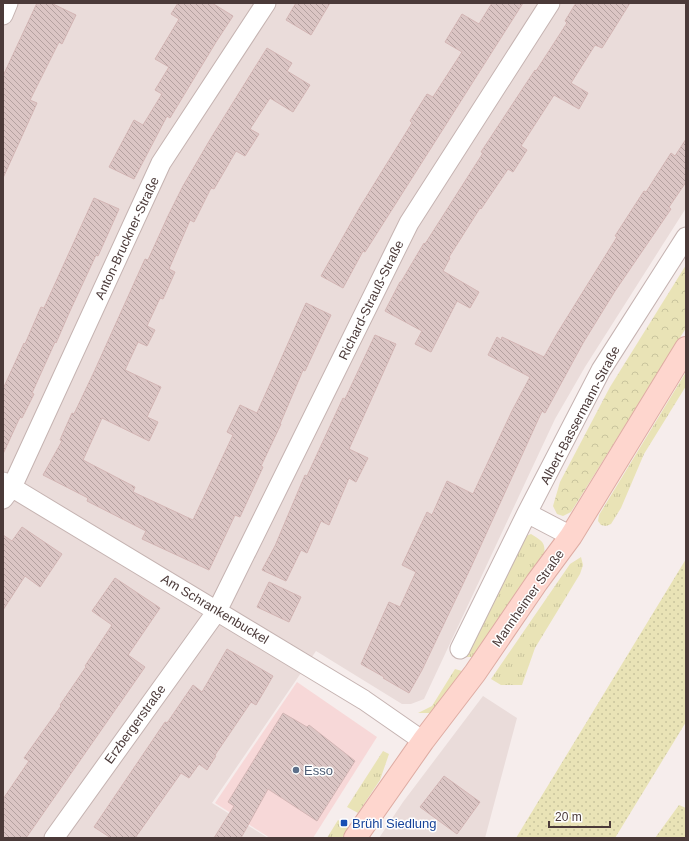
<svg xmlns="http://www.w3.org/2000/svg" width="689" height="841" font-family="Helvetica,sans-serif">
<defs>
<pattern id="grass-tufts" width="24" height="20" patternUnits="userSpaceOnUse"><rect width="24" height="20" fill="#e9e3b6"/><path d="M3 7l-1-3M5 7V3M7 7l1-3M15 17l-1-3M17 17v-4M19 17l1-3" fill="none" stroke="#c9c49d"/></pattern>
<pattern id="forest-crowns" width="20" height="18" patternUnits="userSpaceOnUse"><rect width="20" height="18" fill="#e9e3b6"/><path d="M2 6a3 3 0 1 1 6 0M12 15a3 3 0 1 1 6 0" fill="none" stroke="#c9c49d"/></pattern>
<pattern id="garden-dots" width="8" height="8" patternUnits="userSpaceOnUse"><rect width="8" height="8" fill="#e9e3b6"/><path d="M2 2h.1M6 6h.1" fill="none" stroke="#c9c49d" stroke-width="1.8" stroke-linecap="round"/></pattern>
<pattern id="building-back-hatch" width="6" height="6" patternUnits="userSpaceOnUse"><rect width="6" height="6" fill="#dbc5c4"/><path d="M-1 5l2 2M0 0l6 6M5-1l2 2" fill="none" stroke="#b4a1a0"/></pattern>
</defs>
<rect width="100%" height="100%" fill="#f6edec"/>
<path fill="#eadcda" d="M 3,3 L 686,3 L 686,208 L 585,367 L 555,419 L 424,699 L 411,704 L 402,704 L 316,651 L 212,803 L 268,838 L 3,838 Z
M 483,696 L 517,718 L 485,838 L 379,838 L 403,802 Z"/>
<path fill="#f7d8d8" d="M 297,682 L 377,737 L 313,838 L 270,838 L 215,803 Z"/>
<path fill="url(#grass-tufts)" d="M 686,372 L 686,386 L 644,454 L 621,508 L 611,524 L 606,526 L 601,525 L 598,521 L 599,515 Z
M 531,534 C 542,541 546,542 544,556 L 472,657 L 466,657 L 517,546 L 523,537 Z
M 581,557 L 583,565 L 580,574 L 535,648 L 522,685 L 501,685 L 491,679 L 570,564 Z
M 455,669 L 462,671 L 437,706 L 430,713 L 418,713 L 432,706 Z
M 383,751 L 389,754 L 380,780 L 358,813 L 347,807 Z
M 338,820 L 349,827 L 342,838 L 327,838 Z"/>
<path fill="url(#forest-crowns)" d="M 686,265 L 686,328 L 571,512 L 563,516 L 557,514 L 553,506 L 560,482 L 610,387 Z"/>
<path fill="url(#garden-dots)" d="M 686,559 L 686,722 L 615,838 L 516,838 Z
M 679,805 L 686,808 L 686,838 L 655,838 Z"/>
<path fill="url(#building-back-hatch)" stroke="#d3b5b4" d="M 37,3 L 51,3 L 76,15 L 62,44 L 59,42 L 30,100 L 37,103 L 3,178 L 3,76 Z
M 178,3 L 212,3 L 233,16 L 216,42 L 170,118 L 167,116 L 134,179 L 109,167 L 134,120 L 143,125 L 162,94 L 155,90 L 169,67 L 155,59 L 179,19 L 171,14 Z
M 296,3 L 330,3 L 311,35 L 286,20 Z
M 492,3 L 523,3 L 365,252 L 363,251 L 343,288 L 321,276 L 360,207 L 412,123 L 410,121 L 427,94 L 433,97 L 462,52 L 445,42 L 462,14 L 479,24 Z
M 576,3 L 630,3 L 602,48 L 595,45 L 571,83 L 588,93 L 579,109 L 554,95 L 521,146 L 527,150 L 513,172 L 508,169 L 481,209 L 480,208 L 449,257 L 450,258 L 443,271 L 479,292 L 470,308 L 457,301 L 431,352 L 415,344 L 422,331 L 385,311 L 400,282 L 401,282 L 424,243 L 425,244 L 483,153 L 481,152 L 535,70 L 536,71 L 567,23 L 565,21 Z
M 267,48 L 292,63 L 287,71 L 310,85 L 293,112 L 270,98 L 250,129 L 259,134 L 245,156 L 236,151 L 214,189 L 211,188 L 194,222 L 190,220 L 169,269 L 175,272 L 163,299 L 160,298 L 147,326 L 155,330 L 147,346 L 138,342 L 125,370 L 161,387 L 147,417 L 158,422 L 149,441 L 102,418 L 83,460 L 135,487 L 133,492 L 193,520 L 233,435 L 227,432 L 240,405 L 257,413 L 306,303 L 331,315 L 305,371 L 303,370 L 280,424 L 281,424 L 261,466 L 263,467 L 240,517 L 235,515 L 209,570 L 142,539 L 146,531 L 87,501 L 88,498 L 43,475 L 62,441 L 60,440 L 72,413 L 74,414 L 94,372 L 145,259 L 148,260 L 168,216 L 183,186 L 211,138 Z
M 686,139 L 686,182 L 669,207 L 671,209 L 615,291 L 583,343 L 545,413 L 542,411 L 471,567 L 422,670 L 409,693 L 383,678 L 384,677 L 361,664 L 389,602 L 400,607 L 416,572 L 402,565 L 427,512 L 432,515 L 447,481 L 473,494 L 512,411 L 530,377 L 488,355 L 497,337 L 501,340 L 502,337 L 544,357 L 558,332 L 617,237 L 615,236 L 644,191 L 646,192 L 671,153 L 675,156 Z
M 94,198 L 119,209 L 98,256 L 96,255 L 69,313 L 56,343 L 55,342 L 32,393 L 34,394 L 22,418 L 20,417 L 3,454 L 3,389 L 24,343 L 25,344 L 41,307 L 44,308 Z
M 375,335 L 396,344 L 349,449 L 368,458 L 356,482 L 349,478 L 329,525 L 321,521 L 307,553 L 301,550 L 286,581 L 262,570 L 275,546 L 305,475 L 307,476 L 343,398 L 345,399 Z
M 22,527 L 62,554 L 40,587 L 25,576 L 3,610 L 3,535 L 12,541 Z
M 115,578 L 160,608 L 128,655 L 145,667 L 26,838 L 3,838 L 3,799 L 29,761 L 24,758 L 61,706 L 60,705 L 86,667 L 85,666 L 112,625 L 92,611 Z
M 269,582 L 301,597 L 289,622 L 257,607 Z
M 227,649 L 273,676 L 256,705 L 251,702 L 215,755 L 216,756 L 207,770 L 199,764 L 189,778 L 181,773 L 135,838 L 111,838 L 94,827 L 165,722 L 167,723 L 193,685 L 202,692 Z
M 283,713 L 307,727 L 309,725 L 355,761 L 317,821 L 268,789 L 241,838 L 214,838 L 234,806 L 228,802 Z
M 444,776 L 480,802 L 457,834 L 420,807 Z"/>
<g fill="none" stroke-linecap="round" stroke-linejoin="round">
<g stroke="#c5b3b1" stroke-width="21">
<path id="minor" d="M 3,15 L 8,3
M 3,482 L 364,700 L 423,741
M 3,499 L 12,487 L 161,163 L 266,3
M 527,513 L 571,536
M 460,649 L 527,513 L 601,370 L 686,237
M 54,838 L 217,611 L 409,223 L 550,3"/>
</g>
<g stroke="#deaca3" stroke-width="24">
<path id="secondary" d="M 355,838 L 423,741 L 475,673 L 537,582 L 571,536 L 686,348"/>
</g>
<use href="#minor" stroke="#fff" stroke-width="19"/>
<use href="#secondary" stroke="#fed6ce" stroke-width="22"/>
</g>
<circle fill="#5c6f8a" stroke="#fff" stroke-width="1.5" cx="296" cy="770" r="4"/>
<rect fill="#1a4fb4" stroke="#fff" stroke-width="1.5" x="340" y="819" width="8" height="8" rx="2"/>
<g text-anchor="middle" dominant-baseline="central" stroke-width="3" stroke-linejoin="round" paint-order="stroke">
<g font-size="13" fill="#4b3a39" stroke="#fff">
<text transform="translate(127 238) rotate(-65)">Anton-Bruckner-Straße</text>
<text transform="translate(371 300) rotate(-64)">Richard-Strauß-Straße</text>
<text transform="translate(580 415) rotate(-62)">Albert-Bassermann-Straße</text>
<text transform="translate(528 598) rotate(-55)">Mannheimer Straße</text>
<text transform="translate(215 609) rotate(31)">Am Schrankenbuckel</text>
<text transform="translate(135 724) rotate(-54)">Erzbergerstraße</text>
</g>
<g font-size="13" fill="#4e5e75" stroke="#fff" text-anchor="start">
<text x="304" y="770">Esso</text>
</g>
<g font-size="13" fill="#164399" stroke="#fff" text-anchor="start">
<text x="352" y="823">Brühl Siedlung</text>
</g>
</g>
<rect width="689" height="841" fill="none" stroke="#4b3a39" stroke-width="8"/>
<path d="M549 821v6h61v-6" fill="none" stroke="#4b3a39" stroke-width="2"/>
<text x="555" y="821" font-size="12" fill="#4b3a39" stroke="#ffffff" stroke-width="3" paint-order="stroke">20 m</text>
</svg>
